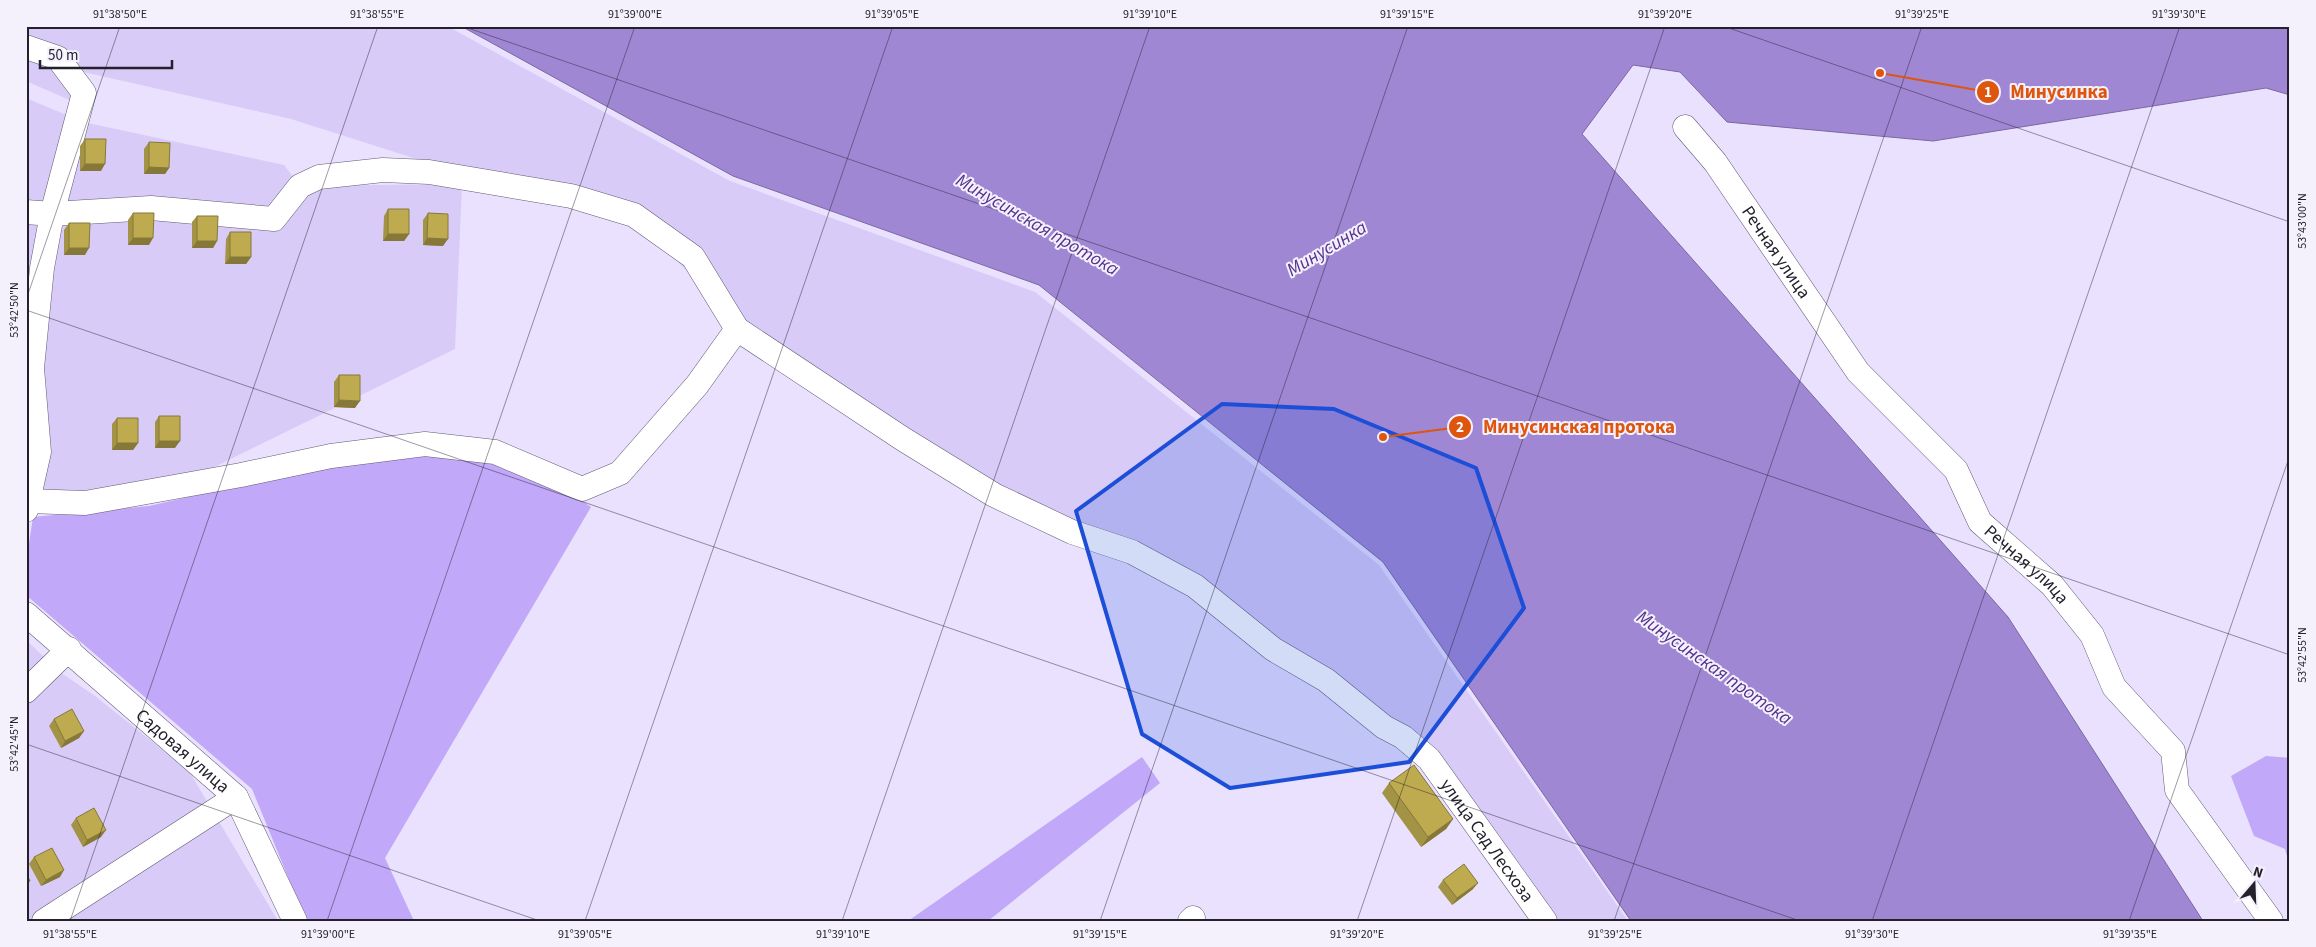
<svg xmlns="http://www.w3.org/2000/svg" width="2316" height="947" font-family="'Source Sans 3',sans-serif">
<rect width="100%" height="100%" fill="#e9e1fe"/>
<path fill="#d8cbf8" d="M 26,26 L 447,26 L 730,181 L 1035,292 L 1379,565 L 1628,921 L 1558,921 L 1435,756 L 1349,688 L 1164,557 L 1039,509 L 883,421 L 744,326 L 636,221 L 448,169 L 291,119 L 79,71 L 72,101 L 26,81 Z
M 26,98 L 83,122 L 284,165 L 300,186 L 462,184 L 455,349 L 200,474 L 26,509 Z
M 26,640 L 60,672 L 95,696 L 189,771 L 278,921 L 26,921 Z"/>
<path fill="#c1a8f8" d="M 385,452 L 535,467 L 591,507 L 385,858 L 414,921 L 306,921 L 252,789 L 26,595 L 26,564 L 33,517 L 149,506 Z
M 2266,756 L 2290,758 L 2290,867 L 2285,849 L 2254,836 L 2231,776 Z
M 1142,757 L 1160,783 L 988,921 L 908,921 Z"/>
<path fill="#a087d4" stroke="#7b68a2" d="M 461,26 L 2290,26 L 2290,95 L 2266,88 L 1933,141 L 1727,122 L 1680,72 L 1633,65 L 1582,134 L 2008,617 L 2203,921 L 1631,921 L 1383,562 L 1039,285 L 733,176 Z"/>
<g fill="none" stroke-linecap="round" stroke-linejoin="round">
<g stroke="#615a73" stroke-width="25">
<g id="minor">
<path d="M 26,47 L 58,58 L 84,93 L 52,214 L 42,268 L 32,368 L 39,452 L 26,510"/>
<path id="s1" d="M 1685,127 L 1715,162 L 1858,372 L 1956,470 L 1980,522 L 2052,585 L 2092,635 L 2114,687 L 2173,751 L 2177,790 L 2271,921"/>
<path d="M 26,212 L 52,214 L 151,208 L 274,219 L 300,186 L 319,177 L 383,170 L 429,172 L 571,196 L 634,215 L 693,257 L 737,329 L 697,385 L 620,473 L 582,489 L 495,452 L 425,444 L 331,456 L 241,475 L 85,503 L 28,501"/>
<path id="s2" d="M 737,329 L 903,439 L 994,495 L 1072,532 L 1132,552 L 1195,586 L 1273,649 L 1326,680 L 1384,727 L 1403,737 L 1429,759 L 1545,921"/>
<path id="s3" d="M 26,614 L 236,797 L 295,921"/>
<path d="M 26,691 L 69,649"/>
<path d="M 44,921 L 236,797"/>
<path d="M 1190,921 L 1193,918"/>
</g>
</g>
<use href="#minor" stroke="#fff" stroke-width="24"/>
</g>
<path fill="#a39345" d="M 85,139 L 101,171 L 80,171 L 80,146 Z
M 149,142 L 169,168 L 165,174 L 144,174 L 144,149 Z
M 388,209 L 409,234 L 404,241 L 383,241 L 384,216 Z
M 133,213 L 149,245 L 128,245 L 128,220 Z
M 428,213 L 443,246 L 423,245 L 423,220 Z
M 197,216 L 217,241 L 213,248 L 192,248 L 192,222 Z
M 69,223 L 85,255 L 64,255 L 64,230 Z
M 230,232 L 251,257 L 246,264 L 225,264 L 226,239 Z
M 339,375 L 355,408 L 334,407 L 334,382 Z
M 159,416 L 175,448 L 155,448 L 155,422 Z
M 117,418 L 138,443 L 133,450 L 112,450 L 112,424 Z
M 54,719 L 84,731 L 79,738 L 61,748 L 49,726 Z
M 1389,783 L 1453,819 L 1446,829 L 1421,847 L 1382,793 Z
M 76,818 L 101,837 L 83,847 L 71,825 Z
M 34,857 L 60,877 L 41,886 L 29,864 Z
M 1443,880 L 1473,889 L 1452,905 L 1438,887 Z"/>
<path fill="#857838" d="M 85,164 L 105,164 L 101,171 L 80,171 Z
M 149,167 L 169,168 L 165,174 L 144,174 Z
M 388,234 L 409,234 L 404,241 L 383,241 Z
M 133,238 L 153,238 L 149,245 L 128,245 Z
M 427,238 L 448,239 L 443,246 L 423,245 Z
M 197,241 L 217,241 L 213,248 L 192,248 Z
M 69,248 L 89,248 L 85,255 L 64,255 Z
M 230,257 L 251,257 L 246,264 L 225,264 Z
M 339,400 L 360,401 L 355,408 L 334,407 Z
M 159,441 L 180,441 L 175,448 L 155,448 Z
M 117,443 L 138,443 L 133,450 L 112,450 Z
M 84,731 L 79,738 L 61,748 L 65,741 Z
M 1453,819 L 1446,829 L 1421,847 L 1428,837 Z
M 106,830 L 101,837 L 83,847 L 87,840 Z
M 64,870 L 60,877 L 41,886 L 46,880 Z
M 1478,883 L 1473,889 L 1452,905 L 1457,898 Z"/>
<path fill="#beab50" stroke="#857838" d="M 85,139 L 106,139 L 105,164 L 85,164 Z
M 149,142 L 170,143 L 169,168 L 149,167 Z
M 388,209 L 409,209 L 409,234 L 388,234 Z
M 133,213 L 154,213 L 153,238 L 133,238 Z
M 428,213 L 448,214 L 448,239 L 427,238 Z
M 197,216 L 218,216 L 217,241 L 197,241 Z
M 69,223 L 90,223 L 89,248 L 69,248 Z
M 230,232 L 251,232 L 251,257 L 230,257 Z
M 339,375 L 360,375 L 360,401 L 339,400 Z
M 159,416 L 180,416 L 180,441 L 159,441 Z
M 117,418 L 138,418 L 138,443 L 117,443 Z
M 72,709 L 84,731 L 65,741 L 54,719 Z
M 1414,765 L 1453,819 L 1428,837 L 1389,783 Z
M 94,808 L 106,830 L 87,840 L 76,818 Z
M 52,848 L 64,870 L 46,880 L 34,857 Z
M 1464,864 L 1478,883 L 1457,898 L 1443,880 Z
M 26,873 L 30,881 L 26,883 Z"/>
<path fill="#1d4ed8" fill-opacity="0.2" stroke="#1d4ed8" stroke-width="4" stroke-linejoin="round" d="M 1222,404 L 1334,409 L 1476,468 L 1524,608 L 1409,762 L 1230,788 L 1142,734 L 1076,511 Z"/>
<path fill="none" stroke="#24212c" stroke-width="1" stroke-opacity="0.45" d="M 462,26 L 2290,655M 1723,26 L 2290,222M 26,300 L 120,26M 26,310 L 1800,921M 26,744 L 540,921M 70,921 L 378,26M 327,921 L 635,26M 585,921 L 893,26M 842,921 L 1150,26M 1100,921 L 1408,26M 1357,921 L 1665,26M 1614,921 L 1922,26M 1872,921 L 2180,26M 2129,921 L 2290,455"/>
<g text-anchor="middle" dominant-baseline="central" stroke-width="4" stroke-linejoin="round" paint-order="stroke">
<g font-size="18" fill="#24212c" stroke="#f4f1fd">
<text stroke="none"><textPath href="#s1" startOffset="155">Речная улица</textPath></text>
<text stroke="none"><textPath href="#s1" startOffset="559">Речная улица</textPath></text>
<text stroke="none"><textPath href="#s3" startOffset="208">Садовая улица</textPath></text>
<text stroke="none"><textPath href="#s2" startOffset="919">улица Сад Лесхоза</textPath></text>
</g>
<g font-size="19" font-style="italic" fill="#57338e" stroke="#f4f1fd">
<text transform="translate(1037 225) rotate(30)">Минусинская протока</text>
<text transform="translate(1327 249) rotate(-31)">Минусинка</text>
<text transform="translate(1714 668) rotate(35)">Минусинская протока</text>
</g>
</g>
<path fill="none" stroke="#de560e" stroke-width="2" d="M1880 73L1988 92M1383 437L1460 427"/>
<g fill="#de560e" stroke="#f4f1fd" stroke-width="2">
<circle cx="1880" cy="73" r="5"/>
<circle cx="1383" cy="437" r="5"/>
<circle cx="1988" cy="92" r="12"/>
<circle cx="1460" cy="427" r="12"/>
</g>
<g font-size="15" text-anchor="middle" font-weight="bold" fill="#fff">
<text x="1988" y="97">1</text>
<text x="1460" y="432">2</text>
</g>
<g font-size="19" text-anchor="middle" font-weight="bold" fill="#de560e" stroke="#f4f1fd" stroke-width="4" stroke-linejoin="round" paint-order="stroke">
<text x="2059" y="98">Минусинка</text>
<text x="1579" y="433">Минусинская протока</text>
</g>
<rect width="2316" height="947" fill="none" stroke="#f4f1fd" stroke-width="55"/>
<g transform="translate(2254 884) rotate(19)" stroke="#f4f1fd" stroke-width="4" paint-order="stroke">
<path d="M0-4L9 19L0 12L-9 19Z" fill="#24212c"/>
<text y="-8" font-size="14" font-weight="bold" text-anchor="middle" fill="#24212c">N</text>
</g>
<path d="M40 60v8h132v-8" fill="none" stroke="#24212c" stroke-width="2.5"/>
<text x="48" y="60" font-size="15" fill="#24212c" stroke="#f4f1fd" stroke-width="4" paint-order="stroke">50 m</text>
<rect x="28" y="28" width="2260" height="892" fill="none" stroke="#24212c" stroke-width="2"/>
<g font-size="12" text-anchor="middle" fill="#24212c">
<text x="120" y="18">91°38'50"E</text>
<text x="377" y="18">91°38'55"E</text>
<text x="635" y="18">91°39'00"E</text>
<text x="892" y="18">91°39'05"E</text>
<text x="1150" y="18">91°39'10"E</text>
<text x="1407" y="18">91°39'15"E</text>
<text x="1665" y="18">91°39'20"E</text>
<text x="1922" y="18">91°39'25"E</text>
<text x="2179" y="18">91°39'30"E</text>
<text transform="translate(2302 221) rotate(-90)" y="4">53°43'00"N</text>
<text transform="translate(14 310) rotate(-90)" y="4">53°42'50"N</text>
<text transform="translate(2302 655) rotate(-90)" y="4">53°42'55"N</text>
<text transform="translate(14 744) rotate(-90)" y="4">53°42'45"N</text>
<text x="70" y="938">91°38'55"E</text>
<text x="328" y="938">91°39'00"E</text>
<text x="585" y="938">91°39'05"E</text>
<text x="843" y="938">91°39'10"E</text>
<text x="1100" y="938">91°39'15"E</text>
<text x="1357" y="938">91°39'20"E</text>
<text x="1615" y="938">91°39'25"E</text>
<text x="1872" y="938">91°39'30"E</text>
<text x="2130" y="938">91°39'35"E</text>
</g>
</svg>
